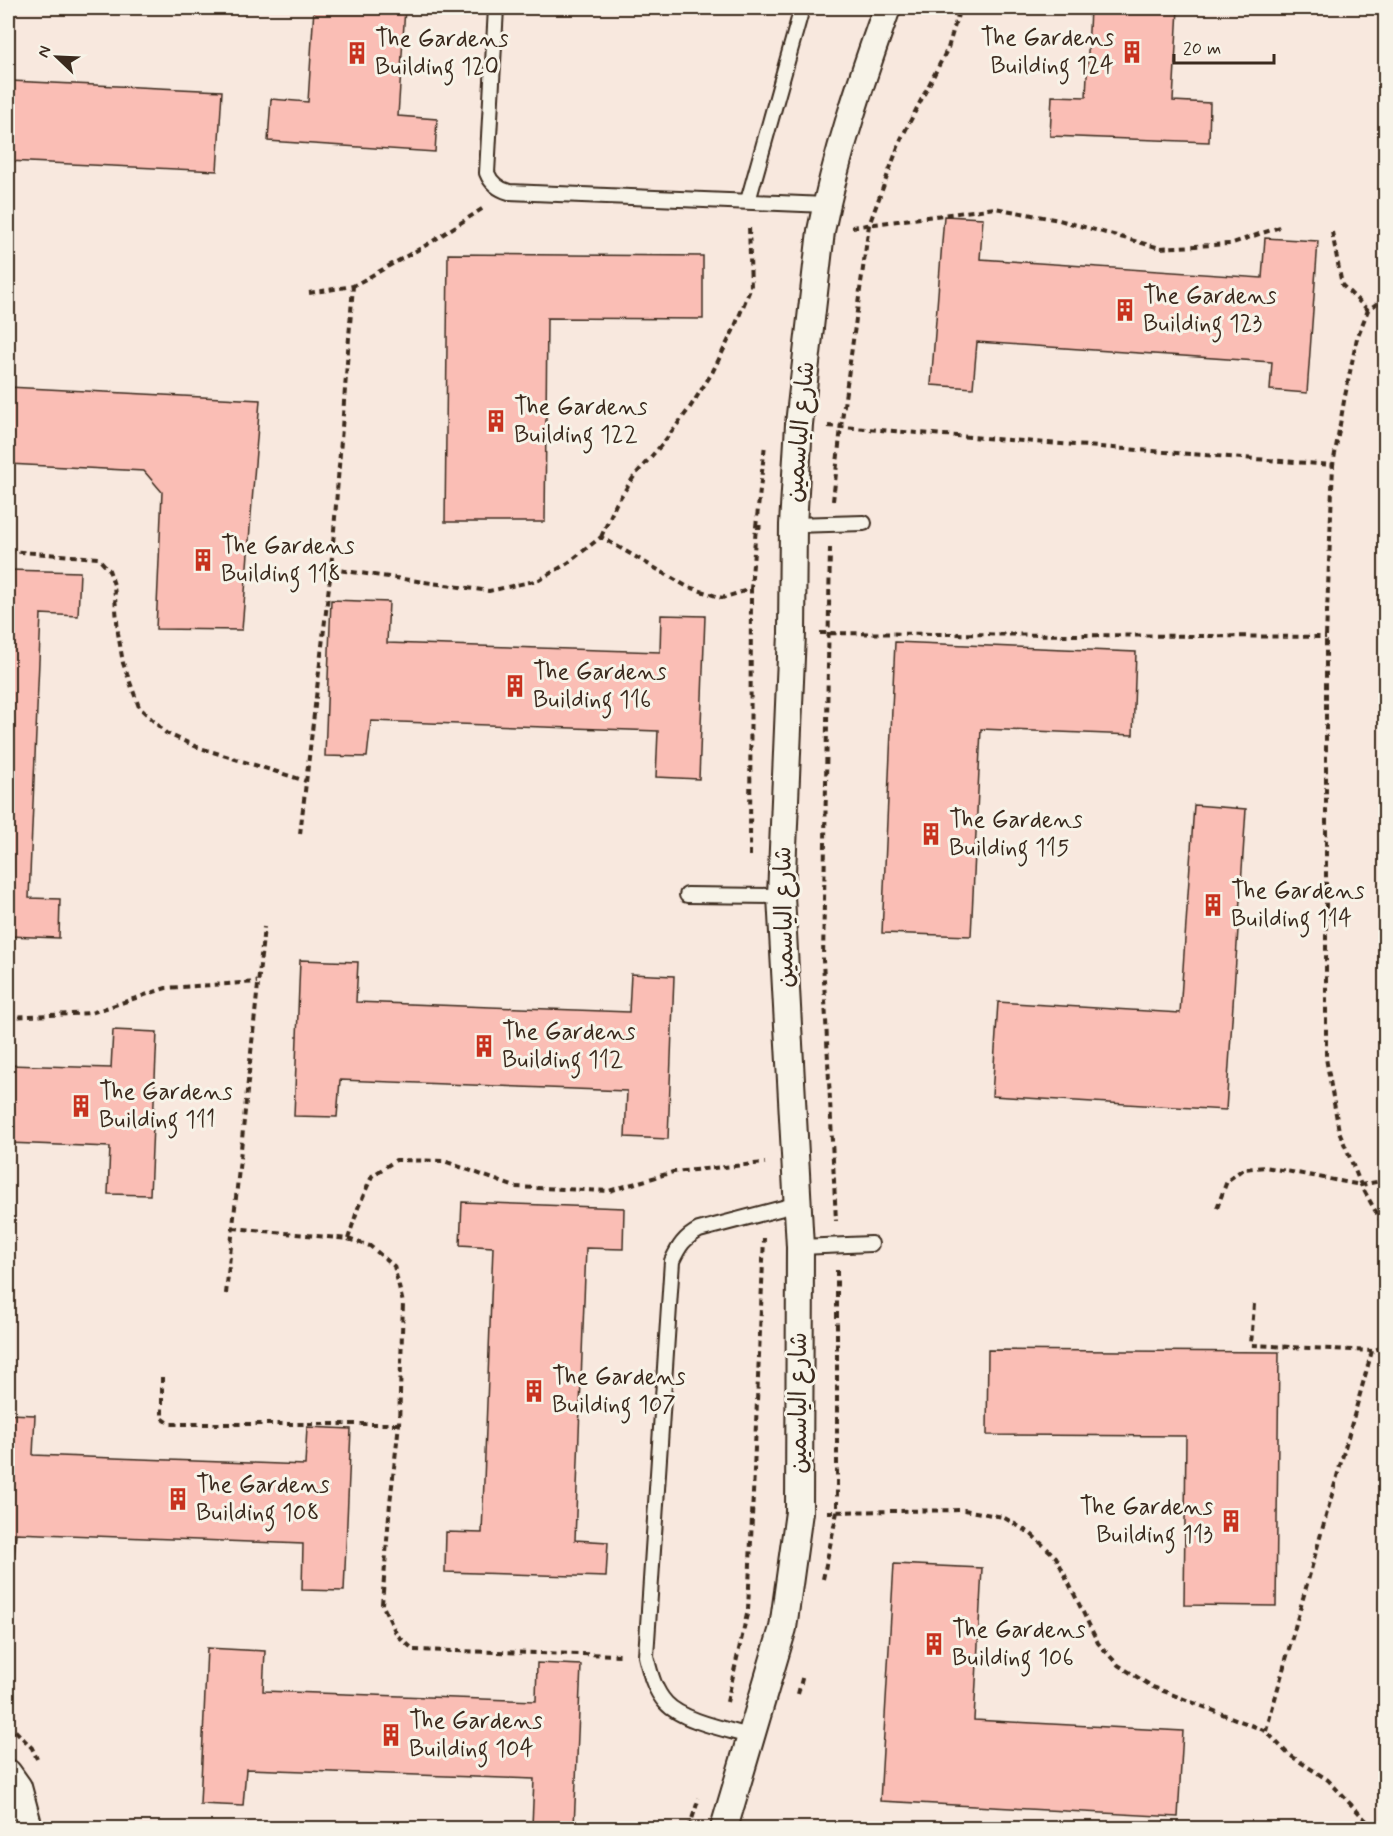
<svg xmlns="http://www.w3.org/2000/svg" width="1393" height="1836" font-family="Mynerve,'Playpen Sans Arabic',sans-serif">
<rect width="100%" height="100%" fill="#f8e8de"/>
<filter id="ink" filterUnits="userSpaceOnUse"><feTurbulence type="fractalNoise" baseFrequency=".0167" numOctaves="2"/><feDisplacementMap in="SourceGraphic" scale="12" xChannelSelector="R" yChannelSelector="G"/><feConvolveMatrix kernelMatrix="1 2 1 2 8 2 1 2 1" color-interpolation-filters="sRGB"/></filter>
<g filter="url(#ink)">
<path fill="#fabeb5" stroke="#3b2a1e" stroke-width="1.5" d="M 8,8 L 15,8 L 11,81 L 222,91 L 217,171 L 8,161 Z
M 314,8 L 405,8 L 398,116 L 437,119 L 435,152 L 268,141 L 271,99 L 308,102 Z
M 1090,8 L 1178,8 L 1173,101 L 1210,103 L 1209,142 L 1050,136 L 1052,96 L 1086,97 Z
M 944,216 L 983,218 L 980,259 L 1262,278 L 1265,238 L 1318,241 L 1307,393 L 1270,390 L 1272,362 L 977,342 L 973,388 L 931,385 Z
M 448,254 L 703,256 L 703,319 L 547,318 L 545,522 L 445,522 Z
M 8,387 L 260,400 L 242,630 L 156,629 L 162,492 L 144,471 L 8,464 Z
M 8,570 L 80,572 L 78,616 L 41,614 L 29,898 L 60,899 L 59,938 L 8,936 Z
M 331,600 L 389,602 L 387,643 L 660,652 L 661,615 L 705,616 L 699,779 L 656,777 L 658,731 L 371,721 L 367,757 L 325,756 Z
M 895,642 L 1136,652 L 1133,735 L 981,729 L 971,936 L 882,933 Z
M 1194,805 L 1246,809 L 1226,1110 L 992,1096 L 998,1002 L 1180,1013 Z
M 300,960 L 358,962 L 356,1002 L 629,1012 L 631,974 L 674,976 L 668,1139 L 625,1137 L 627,1091 L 340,1080 L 337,1117 L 294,1116 Z
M 113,1030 L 157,1032 L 150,1195 L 108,1194 L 110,1147 L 8,1143 L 8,1065 L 111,1068 Z
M 462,1202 L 624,1208 L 623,1249 L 586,1248 L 575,1540 L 608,1542 L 606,1577 L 445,1572 L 446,1532 L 482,1533 L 493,1247 L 460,1245 Z
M 988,1350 L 1279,1352 L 1276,1606 L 1184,1605 L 1186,1436 L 987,1435 Z
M 8,1414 L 35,1415 L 33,1455 L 305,1465 L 307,1427 L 351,1429 L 344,1591 L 302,1590 L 303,1544 L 16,1533 L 13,1570 L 8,1570 Z
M 894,1564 L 982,1568 L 974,1720 L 1183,1731 L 1178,1817 L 880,1801 Z
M 207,1648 L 265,1651 L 263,1691 L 536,1701 L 537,1663 L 581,1665 L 574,1827 L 532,1826 L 534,1779 L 246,1769 L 243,1806 L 200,1804 Z"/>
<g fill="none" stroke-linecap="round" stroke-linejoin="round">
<g stroke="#3b2a1e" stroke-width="18">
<path id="service" d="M 496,8 L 487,173 C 491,183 498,189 509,192 L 826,205
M 748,201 L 802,8
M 793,525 L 864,523
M 687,895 L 781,896
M 800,1247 L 871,1244
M 753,1737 C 729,1730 682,1721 666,1703 C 654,1690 650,1672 646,1656 L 672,1261 C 679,1246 684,1238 699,1230 L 798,1204"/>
</g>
<g stroke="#3b2a1e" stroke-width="30">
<path id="minor" d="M 8,1773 L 18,1787 L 29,1828
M 724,1828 L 783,1628 L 799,1512 L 800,1247 L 781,896 L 792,633 L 793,525 L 799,424 L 821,231 C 836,155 861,81 887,8"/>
</g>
<path stroke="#3b2a1e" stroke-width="4" stroke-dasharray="6 4.5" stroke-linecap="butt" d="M 852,227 L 995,208 L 1059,220 L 1160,248 L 1230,244 L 1280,227
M 1332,232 L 1342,285 L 1368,310
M 309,293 L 353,286 L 430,243 L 485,207
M 1386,297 L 1368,310 L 1357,338 L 1344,401 L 1333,465 L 1326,637 L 1326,1058 L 1339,1131 L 1361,1185 L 1386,1230
M 828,426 L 1333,465
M 833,501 L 841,427 L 869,225 L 901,139 L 948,48 L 960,8
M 756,527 L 765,444
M 601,537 L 616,504 L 635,475 L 663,443 L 689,409 L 712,373 L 733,331 L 751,287 L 749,226
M 830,548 L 823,960 L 836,1221
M 8,551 L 98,558 L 109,570 L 114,585 L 118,633 L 123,663 L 139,707 L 166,733 L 197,747 L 306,781
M 331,569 L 489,591 L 539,580 L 568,563 L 601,537 L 686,586 L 722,598 L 751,589 L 756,527 L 763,527
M 820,633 L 1326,637
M 300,834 L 331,569 L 353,286
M 750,856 L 751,589
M 8,1017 L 91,1013 L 166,988 L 257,982
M 1217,1208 L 1227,1181 L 1243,1169 L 1265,1167 L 1361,1185 L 1386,1180
M 233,1228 L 348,1239 L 370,1246 L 394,1266 L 403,1303 L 399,1424 L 390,1503 L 382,1604 L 397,1635 L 414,1650 L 624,1655
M 348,1239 L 358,1208 L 372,1176 L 396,1160 L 444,1161 L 515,1187 L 609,1191 L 673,1172 L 765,1163
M 226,1294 L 264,927
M 1254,1304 L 1251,1345 L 1372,1351
M 162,1377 L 162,1418 L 170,1424 L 399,1424
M 827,1512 L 964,1510 L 1003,1517 L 1030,1533 L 1056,1557 L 1098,1643 L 1118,1665 L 1153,1687 L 1266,1731 L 1288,1754 L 1328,1780 L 1373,1828
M 823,1579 L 837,1512 L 837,1267
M 798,1694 L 803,1675
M 727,1702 L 748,1610 L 764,1238
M 8,1723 L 32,1748 L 37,1759
M 1266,1731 L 1372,1351 L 1386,1346
M 689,1828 L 699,1798"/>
<use href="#service" stroke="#f7f3e8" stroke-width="14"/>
<use href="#minor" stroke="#f7f3e8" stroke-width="26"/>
</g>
</g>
<defs>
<g id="building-bare" transform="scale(1.8)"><path d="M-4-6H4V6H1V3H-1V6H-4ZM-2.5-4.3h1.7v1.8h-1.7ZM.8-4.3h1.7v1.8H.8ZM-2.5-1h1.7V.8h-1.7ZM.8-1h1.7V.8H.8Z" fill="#c8321e" stroke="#f7f3e8" stroke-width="2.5" paint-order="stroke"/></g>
</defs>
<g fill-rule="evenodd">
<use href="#building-bare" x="1132" y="52"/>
<use href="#building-bare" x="357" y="53"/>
<use href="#building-bare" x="1125" y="310"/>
<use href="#building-bare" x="496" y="421"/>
<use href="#building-bare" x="203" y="560"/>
<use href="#building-bare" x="515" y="686"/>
<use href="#building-bare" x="931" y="834"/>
<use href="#building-bare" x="1213" y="905"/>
<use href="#building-bare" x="484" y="1046"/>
<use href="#building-bare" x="81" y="1106"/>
<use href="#building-bare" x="534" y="1391"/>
<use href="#building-bare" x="178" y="1499"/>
<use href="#building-bare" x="1231" y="1521"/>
<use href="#building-bare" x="934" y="1644"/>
<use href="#building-bare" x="391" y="1735"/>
</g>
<g text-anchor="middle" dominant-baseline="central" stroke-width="6" stroke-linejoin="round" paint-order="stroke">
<g font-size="24" fill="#3b2a1e" stroke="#f7f3e8" text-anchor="start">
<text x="1114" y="38" text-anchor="end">The Gardens<tspan x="1114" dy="28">Building 124</tspan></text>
<text x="375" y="39">The Gardens<tspan x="375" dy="28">Building 120</tspan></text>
<text x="1143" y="296">The Gardens<tspan x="1143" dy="28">Building 123</tspan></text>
<text x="514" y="407">The Gardens<tspan x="514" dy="28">Building 122</tspan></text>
<text x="221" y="546">The Gardens<tspan x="221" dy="28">Building 118</tspan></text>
<text x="533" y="672">The Gardens<tspan x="533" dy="28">Building 116</tspan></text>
<text x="949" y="820">The Gardens<tspan x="949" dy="28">Building 115</tspan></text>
<text x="1231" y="891">The Gardens<tspan x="1231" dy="28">Building 114</tspan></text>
<text x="502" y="1032">The Gardens<tspan x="502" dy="28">Building 112</tspan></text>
<text x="99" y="1092">The Gardens<tspan x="99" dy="28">Building 111</tspan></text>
<text x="552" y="1377">The Gardens<tspan x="552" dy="28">Building 107</tspan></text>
<text x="196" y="1485">The Gardens<tspan x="196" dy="28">Building 108</tspan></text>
<text x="1213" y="1507" text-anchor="end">The Gardens<tspan x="1213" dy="28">Building 113</tspan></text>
<text x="952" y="1630">The Gardens<tspan x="952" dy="28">Building 106</tspan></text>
<text x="409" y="1721">The Gardens<tspan x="409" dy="28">Building 104</tspan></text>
</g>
<g font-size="24" fill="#3b2a1e" stroke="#f7f3e8">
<text transform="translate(801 432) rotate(-85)">شارع الياسمين</text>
<text transform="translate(785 917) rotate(-91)">شارع الياسمين</text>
<text transform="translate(799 1403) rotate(-90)">شارع الياسمين</text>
</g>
</g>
<rect width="1393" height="1836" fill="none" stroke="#f7f3e8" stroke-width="30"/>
<rect x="15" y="15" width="1363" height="1806" fill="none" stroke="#3b2a1e" stroke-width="2" filter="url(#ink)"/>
<g transform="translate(57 57) rotate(293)" stroke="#f7f3e8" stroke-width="4.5" paint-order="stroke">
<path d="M0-4.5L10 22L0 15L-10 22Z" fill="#3b2a1e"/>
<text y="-9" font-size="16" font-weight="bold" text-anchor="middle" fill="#3b2a1e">N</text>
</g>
<path d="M1174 54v9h100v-9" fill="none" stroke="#3b2a1e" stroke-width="3"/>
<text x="1183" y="54" font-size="18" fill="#3b2a1e" stroke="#f7f3e8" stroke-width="4.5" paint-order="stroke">20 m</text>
</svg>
